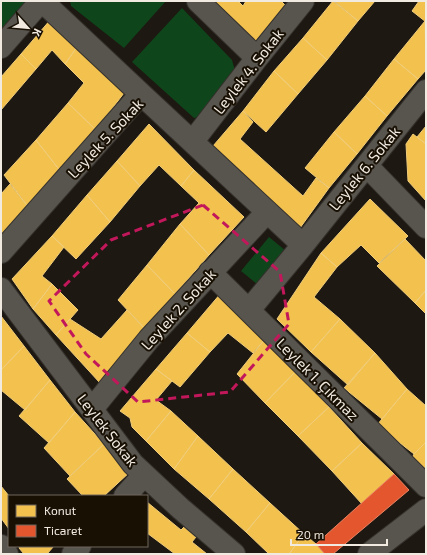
<svg xmlns="http://www.w3.org/2000/svg" width="427" height="555" font-family="'Exo 2',sans-serif">
<rect width="100%" height="100%" fill="#1d1811"/>
<path fill="#0f451b" d="M 1,1 L 33,1 L 1,38 Z
M 70,1 L 166,1 L 124,48 L 71,6 Z
M 182,8 L 232,60 L 236,74 L 206,115 L 194,118 L 132,62 Z
M 269,237 L 286,251 L 258,285 L 241,271 Z"/>
<path fill="#f2c14e" stroke="#f1cd7a" d="M 211,1 L 238,1 L 243,6 L 246,1 L 281,1 L 286,6 L 256,41 Z
M 333,1 L 358,21 L 327,60 L 303,38 Z
M 334,1 L 375,1 L 358,21 Z
M 419,1 L 426,1 L 426,22 L 412,11 Z
M 51,19 L 77,47 L 65,64 L 52,50 L 36,69 L 21,54 Z
M 425,21 L 426,70 L 418,79 L 394,59 Z
M 303,38 L 327,60 L 298,94 L 274,71 Z
M 77,47 L 124,93 L 96,130 L 68,103 L 84,83 L 65,64 Z
M 21,54 L 36,69 L 1,110 L 1,77 Z
M 394,59 L 418,79 L 387,116 L 365,96 Z
M 274,71 L 298,94 L 266,132 L 243,111 Z
M 365,96 L 387,116 L 357,154 L 334,132 Z
M 68,103 L 96,130 L 61,172 L 36,140 Z
M 243,111 L 253,122 L 240,139 L 303,196 L 316,178 L 329,188 L 300,228 L 213,146 Z
M 149,124 L 194,170 L 181,186 L 159,165 L 140,186 L 117,161 Z
M 426,126 L 426,144 L 417,137 Z
M 334,132 L 357,154 L 329,188 L 305,168 Z
M 413,134 L 426,144 L 426,201 L 408,181 L 406,144 Z
M 36,140 L 61,172 L 29,208 L 4,175 Z
M 117,161 L 140,186 L 110,222 L 87,195 Z
M 194,170 L 244,217 L 209,255 L 180,224 L 199,203 L 181,186 Z
M 10,184 L 29,208 L 1,240 L 1,194 Z
M 87,195 L 110,222 L 76,259 L 52,236 Z
M 370,199 L 408,236 L 379,263 L 361,245 L 337,267 L 321,253 Z
M 180,224 L 209,255 L 175,294 L 147,265 Z
M 52,236 L 64,247 L 42,276 L 52,284 L 33,309 L 12,279 Z
M 405,239 L 426,261 L 426,290 L 415,303 L 377,266 Z
M 321,253 L 337,267 L 314,297 L 340,319 L 311,352 L 277,319 Z
M 147,265 L 175,294 L 146,330 L 118,300 Z
M 52,284 L 78,310 L 56,335 L 33,309 Z
M 426,290 L 426,314 L 415,303 Z
M 221,293 L 265,339 L 253,353 L 228,333 L 210,352 L 187,333 Z
M 127,310 L 146,330 L 100,383 L 56,335 L 70,319 L 101,339 Z
M 1,316 L 24,346 L 1,370 Z
M 340,319 L 375,353 L 348,385 L 311,352 Z
M 187,333 L 210,352 L 180,387 L 156,369 Z
M 265,339 L 296,371 L 265,403 L 237,374 Z
M 24,346 L 50,380 L 25,410 L 1,390 L 1,370 Z
M 375,353 L 407,389 L 382,419 L 344,388 Z
M 156,369 L 172,381 L 156,400 L 171,411 L 146,441 L 132,427 L 130,418 L 120,411 Z
M 296,371 L 329,407 L 298,436 L 265,403 Z
M 50,380 L 75,412 L 49,443 L 19,416 Z
M 407,389 L 426,406 L 426,442 L 414,454 L 377,425 Z
M 329,407 L 362,443 L 332,471 L 298,436 Z
M 171,411 L 198,436 L 174,469 L 146,441 Z
M 75,412 L 104,444 L 70,476 L 44,448 Z
M 198,436 L 233,469 L 209,499 L 174,469 Z
M 426,442 L 426,469 L 412,458 L 414,454 Z
M 362,443 L 394,474 L 362,504 L 332,471 Z
M 104,444 L 131,471 L 104,496 L 83,496 L 67,479 Z
M 233,469 L 270,503 L 246,532 L 209,499 Z
M 1,486 L 9,496 L 9,529 L 1,518 Z
M 147,502 L 181,530 L 184,527 L 196,537 L 192,542 L 207,554 L 175,554 L 147,533 Z
M 270,503 L 304,534 L 289,554 L 269,554 L 246,532 Z
M 304,534 L 316,544 L 325,554 L 289,554 Z
M 20,546 L 54,546 L 47,554 L 24,554 L 19,548 Z"/>
<path fill="#e4572e" stroke="#e88364" d="M 394,474 L 409,490 L 333,554 L 325,554 L 316,544 Z"/>
<g fill="none" stroke-linecap="round" stroke-linejoin="round">
<g stroke="#35312c" stroke-width="24">
<path id="minor" d="M 42,1 L 141,94
M 198,1 L 257,58
M 1,47 L 41,1
M 193,141 L 257,58 L 303,1
M 367,166 L 426,227
M 1,252 L 141,94 L 303,245 L 426,91
M 210,272 L 426,486
M 1,289 L 133,464 L 180,508 L 234,554
M 249,310 L 303,245
M 92,409 L 149,339 L 267,212
M 125,496 L 144,475
M 1,546 L 7,554
M 73,554 L 80,546
M 369,554 L 426,510"/>
</g>
<use href="#minor" stroke="#58544e" stroke-width="22"/>
</g>
<path fill="none" stroke="#c2185b" stroke-width="3" stroke-dasharray="8 5" stroke-linejoin="round" d="M 203,205 L 280,272 L 289,324 L 230,392 L 138,402 L 86,354 L 49,301 L 111,240 Z"/>
<g text-anchor="middle" dominant-baseline="central" stroke-width="4" stroke-linejoin="round" paint-order="stroke">
<g font-size="15" fill="#f0eae1" stroke="#191004">
<text transform="translate(248 71) rotate(-52)">Leylek 4. Sokak</text>
<text transform="translate(105 138) rotate(-47)">Leylek 5. Sokak</text>
<text transform="translate(364 168) rotate(-51)">Leylek 6. Sokak</text>
<text transform="translate(178 309) rotate(-48)">Leylek 2. Sokak</text>
<text transform="translate(318 379) rotate(45)">Leylek 1. Çıkmaz</text>
<text transform="translate(108 430) rotate(52)">Leylek Sokak</text>
</g>
</g>
<rect width="427" height="555" fill="none" stroke="#f0eae1" stroke-width="4"/>
<rect x="8" y="495" width="140" height="52" fill="#191004" stroke="#6f675c"/>
<rect x="16" y="505" width="20" height="12" fill="#f2c14e" stroke="#6f675c"/>
<text x="44" y="515" font-size="12" fill="#f0eae1">Konut</text>
<rect x="16" y="525" width="20" height="12" fill="#e4572e" stroke="#6f675c"/>
<text x="44" y="535" font-size="12" fill="#f0eae1">Ticaret</text>
<g transform="translate(28 28) rotate(117)" stroke="#191004" stroke-width="3" paint-order="stroke">
<path d="M0-3L7 15L0 10L-7 15Z" fill="#f0eae1"/>
<text y="-6" font-size="11" font-weight="bold" text-anchor="middle" fill="#f0eae1">K</text>
</g>
<path d="M291 539v6h96v-6" fill="none" stroke="#f0eae1" stroke-width="2"/>
<text x="297" y="539" font-size="12" fill="#f0eae1" stroke="#191004" stroke-width="3" paint-order="stroke">20 m</text>
</svg>
